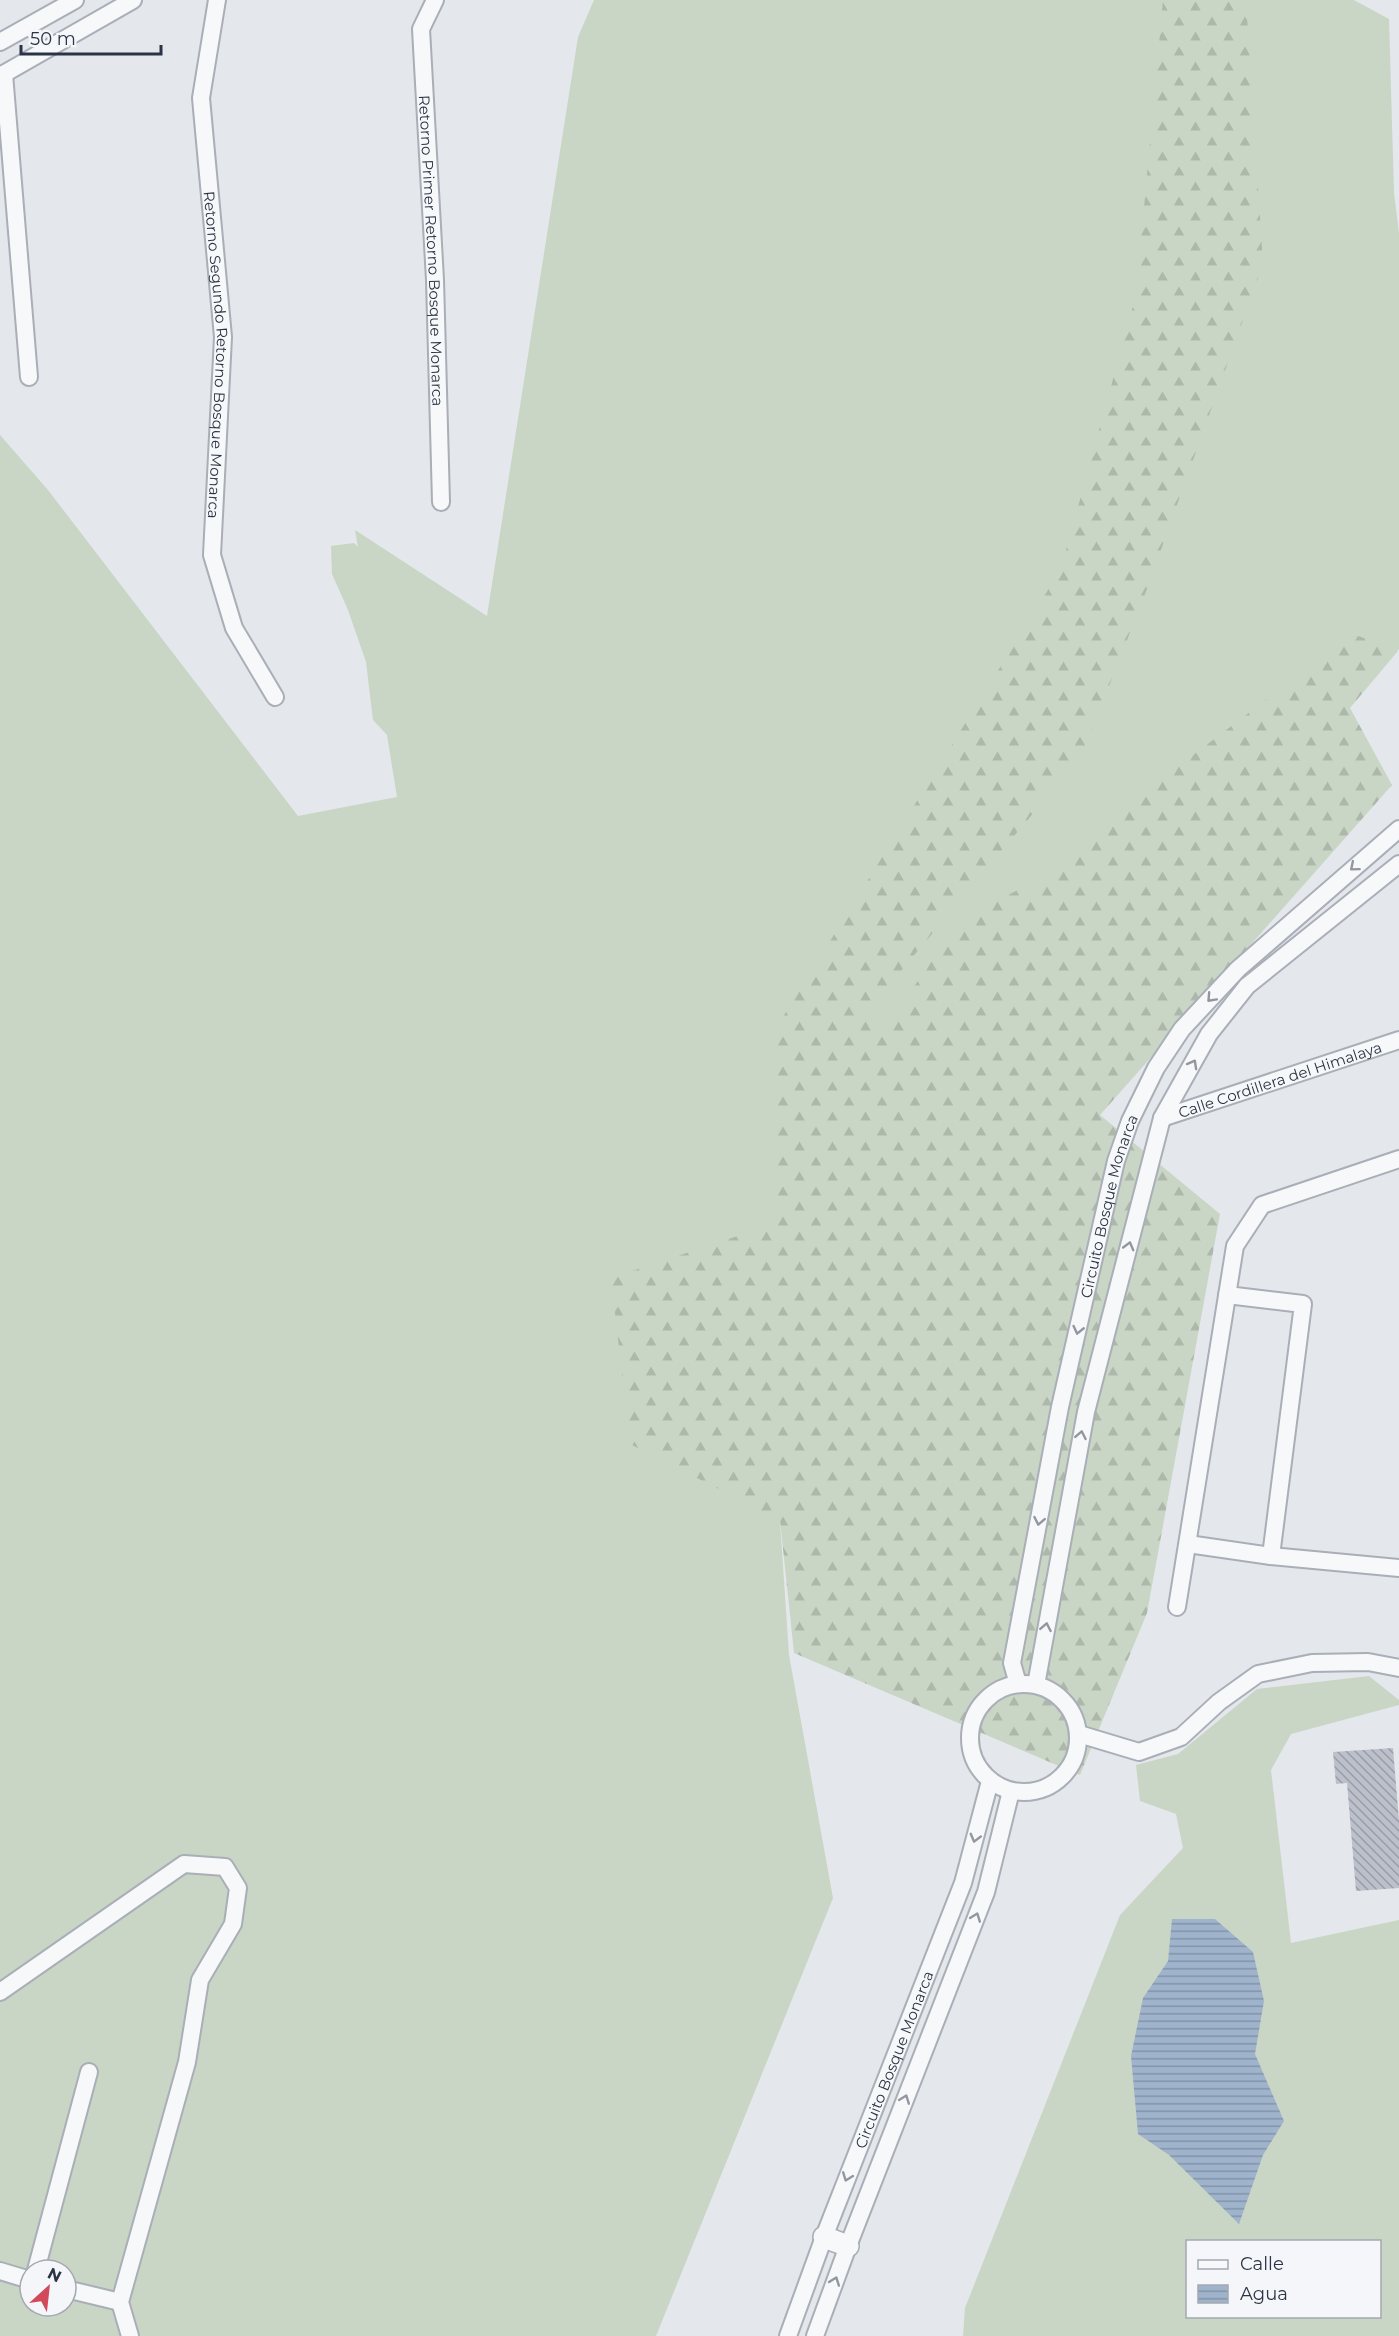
<svg xmlns="http://www.w3.org/2000/svg" width="1399" height="2336" font-family="Montserrat,sans-serif">
<defs>
<pattern id="forest-firs" width="22" height="20" patternUnits="userSpaceOnUse" patternTransform="scale(1.5)"><rect width="22" height="20" fill="#c9d6c5"/><path d="M5 1l3.5 6h-7zM16 11l3.5 6h-7z" fill="#adb8ab"/></pattern>
<pattern id="water-rules" width="6" height="5" patternUnits="userSpaceOnUse" patternTransform="scale(1.5)"><rect width="6" height="5" fill="#9fb4cc"/><path d="M0 2.5h6" fill="none" stroke="#8293a7"/></pattern>
<pattern id="building-back-hatch" width="6" height="6" patternUnits="userSpaceOnUse" patternTransform="scale(1.5)"><rect width="6" height="6" fill="#bbc0ca"/><path d="M-1 5l2 2M0 0l6 6M5-1l2 2" fill="none" stroke="#989da6"/></pattern>
</defs>
<rect width="100%" height="100%" fill="#e4e7ec"/>
<path fill="#c9d6c5" fill-rule="evenodd" d="M 594,0 L 1354,0 L 1389,19 L 1394,193 L 1399,233 L 1399,649 L 762,1253 L 789,1655 L 833,1898 L 656,2336 L 0,2336 L 0,435 L 48,490 L 298,816 L 397,797 L 387,735 L 373,720 L 366,662 L 348,610 L 332,574 L 331,546 L 354,543 L 358,547 L 355,530 L 487,616 L 578,37 ZM 30,2270 L 66,2270 L 66,2306 L 30,2306 Z
M 1369,1676 L 1399,1700 L 1399,1705 L 1291,1734 L 1271,1770 L 1291,1943 L 1399,1920 L 1399,2336 L 963,2336 L 965,2308 L 1120,1915 L 1183,1848 L 1176,1814 L 1140,1801 L 1136,1765 L 1178,1754 L 1257,1689 ZM 1188,2242 L 1380,2242 L 1380,2316 L 1188,2316 Z"/>
<path fill="url(#forest-firs)" d="M 1163,0 L 1246,0 L 1263,264 L 1147,589 L 1082,755 L 859,1021 L 890,1023 L 959,919 L 1067,866 L 1172,771 L 1353,634 L 1398,651 L 1350,708 L 1392,785 L 1100,1115 L 1220,1214 L 1147,1613 L 1080,1775 L 794,1653 L 780,1520 L 630,1444 L 611,1278 L 777,1223 L 773,1033 L 1061,569 L 1136,295 Z"/>
<path fill="url(#water-rules)" d="M 1172,1919 L 1215,1919 L 1253,1952 L 1264,2001 L 1255,2054 L 1284,2121 L 1263,2155 L 1239,2224 L 1169,2155 L 1138,2134 L 1131,2056 L 1143,1998 L 1168,1961 Z"/>
<path fill="url(#building-back-hatch)" d="M 1393,1748 L 1399,1821 L 1399,1888 L 1356,1891 L 1347,1783 L 1336,1784 L 1333,1752 Z"/>
<g fill="none" stroke-linecap="round" stroke-linejoin="round">
<g stroke="#a9aeb7" stroke-width="20">
<g id="minor">
<path id="s1" d="M 217,0 L 201,98 L 223,337 L 212,555 L 234,628 L 275,697"/>
<path id="s2" d="M 435,0 L 421,29 L 435,280 L 441,502"/>
<path d="M 0,42 L 75,0"/>
<path d="M 4,74 L 29,377"/>
<path d="M 0,76 L 133,0"/>
<path id="s3" d="M 1162,1118 L 1399,1040"/>
<path d="M 1227,1295 L 1303,1304 L 1271,1556"/>
<path d="M 1188,1544 L 1271,1556 L 1399,1568"/>
<path d="M 1177,1607 L 1235,1246 L 1262,1205 L 1399,1159"/>
<circle cx="1024" cy="1738" r="54"/>
<path id="s4" d="M 1018,1684 L 1012,1663 L 1060,1407 L 1116,1161 L 1130,1121 L 1156,1068 L 1182,1029 L 1238,969 L 1399,829"/>
<path d="M 1036,1685 L 1086,1412 L 1162,1118 L 1209,1034 L 1247,986 L 1399,864"/>
<path d="M 1079,1734 L 1139,1752 L 1181,1737 L 1219,1702 L 1258,1674 L 1312,1663 L 1368,1662 L 1399,1668"/>
<path d="M 0,1992 L 184,1864 L 225,1867 L 238,1888 L 233,1924 L 200,1980 L 187,2062 L 120,2302 L 130,2336"/>
<path d="M 36,2270 L 89,2072"/>
<path d="M 0,2271 L 30,2280"/>
<path d="M 66,2289 L 120,2302"/>
<path id="s5" d="M 788,2336 L 824,2237 L 963,1883 L 990,1781"/>
<path d="M 815,2336 L 848,2246 L 986,1892 L 1011,1791"/>
</g>
</g>
<g stroke="#a9aeb7" stroke-width="24">
<path id="tertiary" d="M 824,2237 L 848,2246"/>
</g>
<use href="#minor" stroke="#f7f8fa" stroke-width="16"/>
<use href="#tertiary" stroke="#f7f8fa" stroke-width="21"/>
</g>
<defs><path id="oneway-chevron" d="M-2-3.5L2.5 0L-2 3.5" fill="none" stroke-width="1.6" stroke-linecap="round" stroke-linejoin="round" transform="scale(1.5)"/></defs>
<g stroke="#9196a0">
<use href="#oneway-chevron" transform="translate(1354 867) rotate(140)"/>
<use href="#oneway-chevron" transform="translate(1211 998) rotate(133)"/>
<use href="#oneway-chevron" transform="translate(1193 1064) rotate(-61)"/>
<use href="#oneway-chevron" transform="translate(1129 1246) rotate(-75)"/>
<use href="#oneway-chevron" transform="translate(1078 1330) rotate(103)"/>
<use href="#oneway-chevron" transform="translate(1081 1435) rotate(-79)"/>
<use href="#oneway-chevron" transform="translate(1039 1521) rotate(101)"/>
<use href="#oneway-chevron" transform="translate(1046 1627) rotate(-79)"/>
<use href="#oneway-chevron" transform="translate(975 1838) rotate(105)"/>
<use href="#oneway-chevron" transform="translate(976 1917) rotate(-69)"/>
<use href="#oneway-chevron" transform="translate(905 2099) rotate(-69)"/>
<use href="#oneway-chevron" transform="translate(847 2177) rotate(111)"/>
<use href="#oneway-chevron" transform="translate(835 2281) rotate(-70)"/>
</g>
<g text-anchor="middle" dominant-baseline="central" stroke-width="5" stroke-linejoin="round" paint-order="stroke">
<g font-size="15" fill="#2b3445" stroke="#f4f6f9">
<text stroke="none"><textPath href="#s2" startOffset="254">Retorno Primer Retorno Bosque Monarca</textPath></text>
<text stroke="none"><textPath href="#s1" startOffset="357">Retorno Segundo Retorno Bosque Monarca</textPath></text>
<text stroke="none"><textPath href="#s3" startOffset="124">Calle Cordillera del Himalaya</textPath></text>
<text stroke="none"><textPath href="#s4" startOffset="489">Circuito Bosque Monarca</textPath></text>
<text stroke="none"><textPath href="#s5" startOffset="296">Circuito Bosque Monarca</textPath></text>
</g>
</g>
<rect x="1186" y="2240" width="195" height="78" fill="#f4f6f9" stroke="#a4a8b1" stroke-width="1.5"/>
<rect x="1198" y="2260" width="30" height="9" fill="#f7f8fa" stroke="#a4a8b1" stroke-width="1.5"/>
<text x="1240" y="2270" font-size="18" fill="#2b3445">Calle</text>
<rect x="1198" y="2285" width="30" height="18" fill="url(#water-rules)" stroke="#a4a8b1" stroke-width="1.5"/>
<text x="1240" y="2300" font-size="18" fill="#2b3445">Agua</text>
<g transform="translate(48 2288) rotate(27)"><circle r="28" fill="#f4f6f9" stroke="#a4a8b1" stroke-width="1.5"/>
<path d="M0-4.5L10 22L0 15L-10 22Z" fill="#d1495b"/>
<text y="-9" font-size="16" font-weight="bold" text-anchor="middle" fill="#2b3445">N</text>
</g>
<path d="M21 45v9h140v-9" fill="none" stroke="#2b3445" stroke-width="3"/>
<text x="30" y="45" font-size="18" fill="#2b3445" stroke="#f4f6f9" stroke-width="4.5" paint-order="stroke">50 m</text>
</svg>
